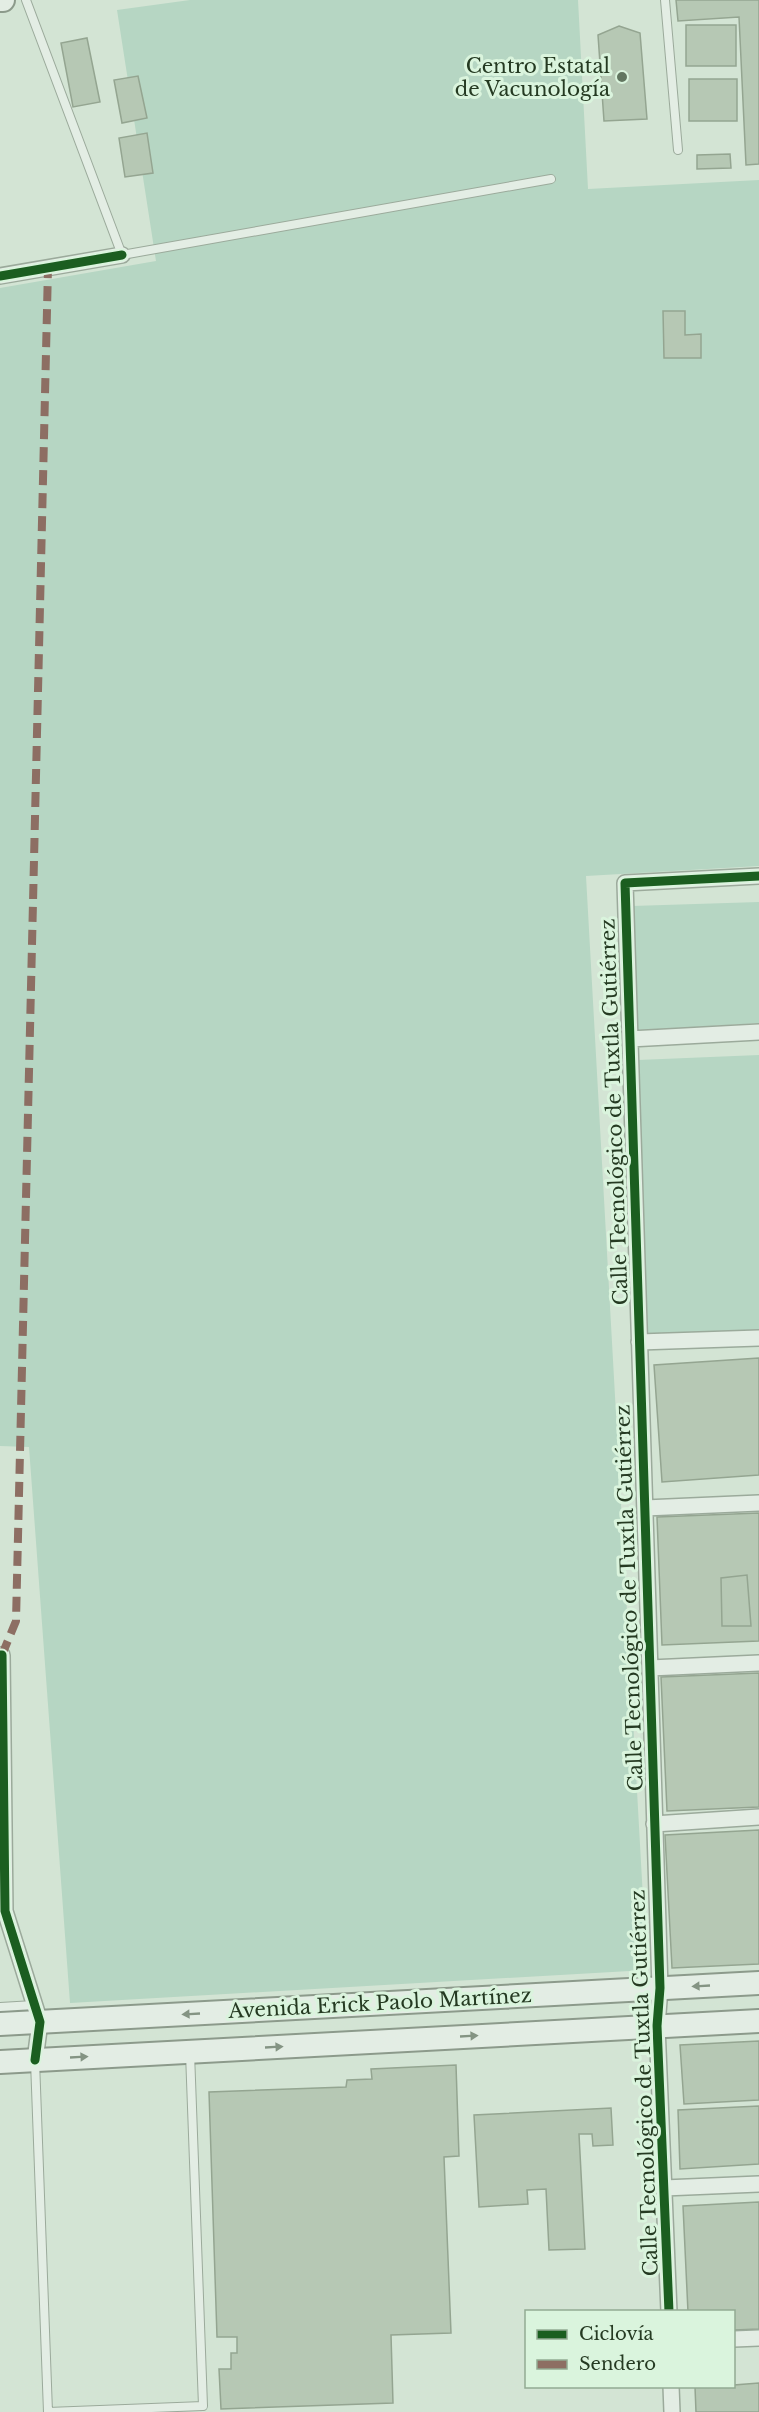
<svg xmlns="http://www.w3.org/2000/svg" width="759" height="2412" font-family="'Libre Baskerville',serif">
<rect width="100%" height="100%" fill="#d3e4d4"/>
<path fill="#b6d6c3" d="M 190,0 L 578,0 L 588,189 L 759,180 L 759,866 L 586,876 L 647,1970 L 70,2003 L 29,1447 L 0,1446 L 0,288 L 156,261 L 117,10 Z
M 759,902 L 759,1023 L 636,1031 L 632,906 Z
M 759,1055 L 759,1332 L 644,1336 L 638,1308 L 638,1060 Z"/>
<path fill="#b6c8b4" stroke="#94a591" stroke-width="1.5" d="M 676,0 L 759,0 L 759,164 L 746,165 L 739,17 L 678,21 Z
M 686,25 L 736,25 L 736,66 L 686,66 Z
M 619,26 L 640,33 L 647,119 L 604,121 L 598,35 Z
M 87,38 L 100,102 L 73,107 L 61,43 Z
M 138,76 L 147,118 L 122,123 L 114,80 Z
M 689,79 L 737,79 L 737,121 L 689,121 Z
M 147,133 L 153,173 L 125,177 L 119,138 Z
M 730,154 L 731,168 L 697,169 L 697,155 Z
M 663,311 L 685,311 L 685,335 L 701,334 L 701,358 L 664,358 Z
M 759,1358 L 759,1475 L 662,1482 L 654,1365 Z
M 759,1513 L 759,1641 L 662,1645 L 657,1517 Z
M 747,1575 L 751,1626 L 722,1626 L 721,1578 Z
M 759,1673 L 759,1807 L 667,1811 L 661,1677 Z
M 759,1830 L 759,1964 L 672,1968 L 665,1835 Z
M 759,2041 L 759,2100 L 684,2104 L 680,2045 Z
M 456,2065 L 459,2156 L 444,2157 L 451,2333 L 391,2335 L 393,2403 L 221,2409 L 219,2369 L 231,2369 L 231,2353 L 237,2353 L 237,2337 L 217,2337 L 209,2092 L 346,2087 L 347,2080 L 372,2079 L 371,2069 Z
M 759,2106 L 759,2164 L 680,2169 L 678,2110 Z
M 611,2108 L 613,2145 L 593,2146 L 592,2134 L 579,2134 L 585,2249 L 549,2250 L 546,2189 L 527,2190 L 528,2204 L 479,2207 L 474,2115 Z
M 759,2202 L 759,2329 L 734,2330 L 734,2312 L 688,2312 L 683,2206 Z
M 759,2383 L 759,2412 L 696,2412 L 695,2387 L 734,2386 L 734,2385 Z"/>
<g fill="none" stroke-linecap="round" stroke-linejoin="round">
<g stroke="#9baa9b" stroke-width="10">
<path id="service" d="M 26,0 L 122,255 L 551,179
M 665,0 L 678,150
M 0,2007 L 34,2005
M 35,2061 L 48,2412 L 203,2406 L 190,2053"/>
</g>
<g stroke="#9baa9b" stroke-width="18">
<path id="minor" d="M 0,276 L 122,255
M 630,1039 L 759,1032
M 639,1342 L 759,1338
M 645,1508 L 759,1503
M 0,1655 L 2,1655 L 5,1911 L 40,2022 L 35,2060
M 650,1668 L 759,1663
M 654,1824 L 759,1817
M 664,2188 L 759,2184
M 669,2312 L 657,2026 L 660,1988 L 625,883 L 759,876
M 734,2339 L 759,2338
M 671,2386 L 672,2412"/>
</g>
<g stroke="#8c9a8b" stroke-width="26">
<path id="secondary" d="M 0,0 L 3,0
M 0,2024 L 759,1983
M 0,2062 L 759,2021"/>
</g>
<use href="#service" stroke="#e3ede4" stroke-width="8"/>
<use href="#minor" stroke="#e3ede4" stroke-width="15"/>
<use href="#secondary" stroke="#e3ede4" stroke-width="22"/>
<path stroke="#8d6e63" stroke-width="8" stroke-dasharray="15 8" stroke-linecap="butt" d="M 2,1655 L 16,1621 L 48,268"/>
<g stroke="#daf4dd" stroke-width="13">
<path id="cycleway" d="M 0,276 L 122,255
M 0,1655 L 2,1655 L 5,1911 L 40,2022 L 35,2060
M 669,2312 L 657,2026 L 660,1988 L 625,883 L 759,876"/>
</g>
<use href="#cycleway" stroke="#1b5e20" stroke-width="9"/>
</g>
<defs><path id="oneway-solid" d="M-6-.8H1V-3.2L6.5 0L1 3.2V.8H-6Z" transform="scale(1.5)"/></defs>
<g fill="#849483">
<use href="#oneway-solid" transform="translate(701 1986) rotate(177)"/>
<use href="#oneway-solid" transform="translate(191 2014) rotate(177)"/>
<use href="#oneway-solid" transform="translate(469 2036) rotate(-3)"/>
<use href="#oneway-solid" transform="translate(274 2047) rotate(-3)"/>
<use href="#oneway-solid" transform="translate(79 2057) rotate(-3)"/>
</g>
<circle fill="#627660" stroke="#daf4dd" stroke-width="2" cx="622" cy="77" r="6"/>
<g text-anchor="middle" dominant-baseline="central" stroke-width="6" stroke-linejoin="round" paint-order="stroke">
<g font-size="20" fill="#253a22" stroke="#daf4dd" text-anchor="end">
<text x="610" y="66">Centro Estatal<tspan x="610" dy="23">de Vacunología</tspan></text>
</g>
<g font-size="20" fill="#253a22" stroke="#daf4dd">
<text transform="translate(614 1112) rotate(-92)">Calle Tecnológico de Tuxtla Gutiérrez</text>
<text transform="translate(629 1598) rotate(-92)">Calle Tecnológico de Tuxtla Gutiérrez</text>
<text transform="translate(380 2003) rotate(-3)">Avenida Erick Paolo Martínez</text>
<text transform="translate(644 2083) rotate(-92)">Calle Tecnológico de Tuxtla Gutiérrez</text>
</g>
</g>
<rect x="525" y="2310" width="210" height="78" fill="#daf4dd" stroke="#92aa92" stroke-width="1.5"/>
<rect x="537" y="2330" width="30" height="9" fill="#1b5e20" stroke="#92aa92" stroke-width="1.5"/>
<text x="579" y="2340" font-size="18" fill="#253a22">Ciclovía</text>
<rect x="537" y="2360" width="30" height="9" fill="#8d6e63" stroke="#92aa92" stroke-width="1.5"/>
<text x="579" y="2370" font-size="18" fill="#253a22">Sendero</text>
</svg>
